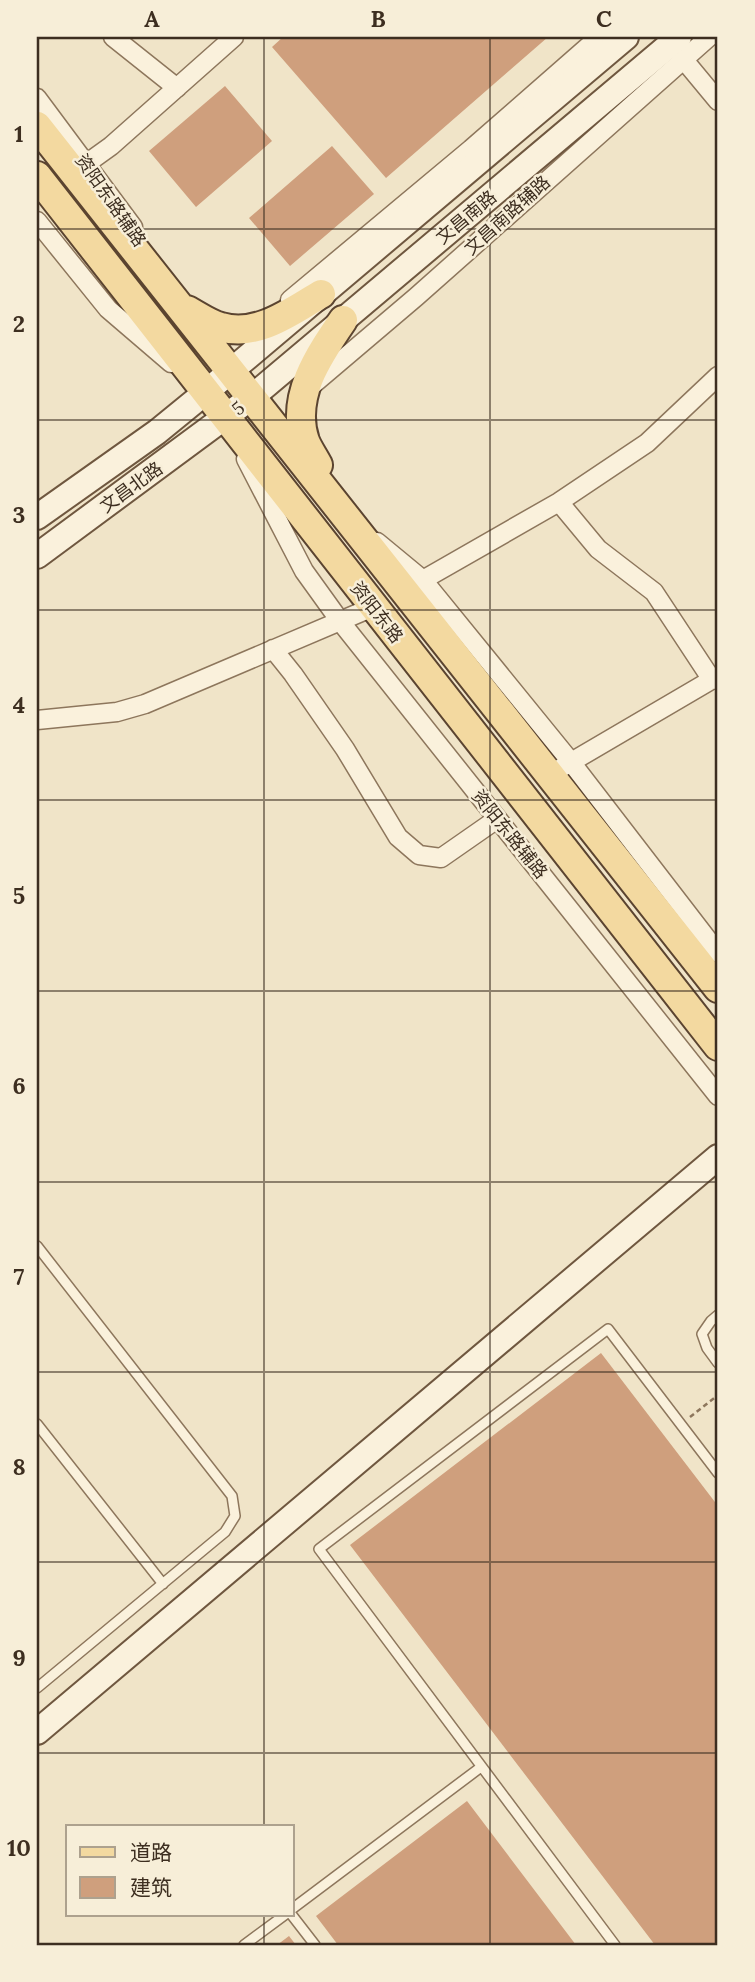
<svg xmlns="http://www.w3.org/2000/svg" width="755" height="1982" font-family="Lora,'Noto Sans SC',serif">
<rect width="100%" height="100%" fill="#f0e4c8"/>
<path fill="#cf9f7d" d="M 283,37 L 548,37 L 386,178 L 272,47 Z
M 225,86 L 272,141 L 196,207 L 149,151 Z
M 332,146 L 374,194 L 290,266 L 249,218 Z
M 601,1353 L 718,1506 L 718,1945 L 655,1945 L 350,1545 Z
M 467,1801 L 576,1945 L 338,1945 L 316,1916 Z
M 289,1936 L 296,1945 L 277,1945 Z"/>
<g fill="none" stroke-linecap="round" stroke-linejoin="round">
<g stroke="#8d765c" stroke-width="12">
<path id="lane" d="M 37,1246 L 232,1496 L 235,1516 L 225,1532 L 37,1688
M 718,1315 L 711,1321 L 702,1334 L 707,1348 L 718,1363
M 37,1424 L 163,1584
M 292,1909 L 481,1767
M 291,1914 L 315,1945
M 244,1945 L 286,1914
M 615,1945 L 319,1549 L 608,1329 L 718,1473"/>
</g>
<g stroke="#8d765c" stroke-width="21">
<path id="street" d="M 113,37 L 177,88
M 684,60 L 718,101
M 37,98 L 133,227
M 79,169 L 111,146 L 234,37
M 37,221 L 108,309 L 171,363
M 290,300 L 471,149 L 599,37
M 310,387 L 416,297 L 709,37
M 246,459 L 304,571 L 340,621 L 718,1096
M 559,502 L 598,549 L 654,592 L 712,680
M 377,542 L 423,580 L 571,762 L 718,953
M 414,585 L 559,502 L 647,443 L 718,376
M 273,649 L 293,674 L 345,749 L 398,837 L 419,855 L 441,858 L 497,819
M 37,720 L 117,712 L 145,704 L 373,607
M 561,768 L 718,676"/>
</g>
<g stroke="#6f573f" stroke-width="28">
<path id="secondary" d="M 37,517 L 157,432 L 206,392 L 626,37
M 37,556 L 252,397 L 679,37
M 37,1732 L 718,1157"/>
</g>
<g stroke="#5b4430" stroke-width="32">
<path id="primary" d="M 37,126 L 718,988
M 37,176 L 718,1046
M 187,310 C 197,315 209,324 221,327 C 257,338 292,311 321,294
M 318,465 C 314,457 308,449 305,441 C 290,397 319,355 343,320"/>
</g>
<path stroke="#8d765c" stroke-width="2.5" stroke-dasharray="5 3.5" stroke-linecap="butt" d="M 690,1417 L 718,1395"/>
<use href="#lane" stroke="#faf1dc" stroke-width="9"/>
<use href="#street" stroke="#faf1dc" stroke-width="18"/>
<use href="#secondary" stroke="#faf1dc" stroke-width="24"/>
<use href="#primary" stroke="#f3d9a0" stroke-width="28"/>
</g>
<path fill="none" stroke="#3d2e20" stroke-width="2" stroke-opacity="0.55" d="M 264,37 L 264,1826M 490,37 L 490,1945M 37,229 L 718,229M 37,420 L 718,420M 37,610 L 718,610M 37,800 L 718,800M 37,991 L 718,991M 37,1182 L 718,1182M 37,1372 L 718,1372M 37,1562 L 718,1562M 37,1753 L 718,1753M 264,1914 L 264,1945"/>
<g text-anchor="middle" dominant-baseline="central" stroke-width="5" stroke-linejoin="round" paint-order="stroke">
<g font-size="18" fill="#3d2e20" stroke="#f7eed8">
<text transform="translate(111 200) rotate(55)">资阳东路辅路</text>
<text transform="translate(507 215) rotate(-42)">文昌南路辅路</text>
<text transform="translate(466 217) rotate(-40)">文昌南路</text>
<text transform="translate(238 408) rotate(-38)">5</text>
<text transform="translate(131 487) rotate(-36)">文昌北路</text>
<text transform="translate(377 612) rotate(52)">资阳东路</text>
<text transform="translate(510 834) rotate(51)">资阳东路辅路</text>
</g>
</g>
<rect width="755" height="1982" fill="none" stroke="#f7eed8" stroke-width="77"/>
<rect x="66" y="1825" width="228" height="91" fill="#f7eed8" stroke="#ada18e" stroke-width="2"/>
<rect x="80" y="1847" width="35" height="10" fill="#f3d9a0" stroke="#ada18e" stroke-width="2"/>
<text x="130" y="1860" font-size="21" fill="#3d2e20">道路</text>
<rect x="80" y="1877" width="35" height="21" fill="#cf9f7d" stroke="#ada18e" stroke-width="2"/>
<text x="130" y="1895" font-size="21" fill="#3d2e20">建筑</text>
<rect x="38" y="38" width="678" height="1906" fill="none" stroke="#3d2e20" stroke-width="2.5"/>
<g font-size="23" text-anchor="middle" font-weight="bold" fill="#3d2e20">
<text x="152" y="27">A</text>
<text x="378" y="27">B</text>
<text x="604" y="27">C</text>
<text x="19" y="142">1</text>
<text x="19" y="332">2</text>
<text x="19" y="523">3</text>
<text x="19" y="713">4</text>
<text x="19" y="904">5</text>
<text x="19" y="1094">6</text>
<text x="19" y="1285">7</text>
<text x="19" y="1475">8</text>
<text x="19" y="1666">9</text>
<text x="19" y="1856">10</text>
</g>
</svg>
